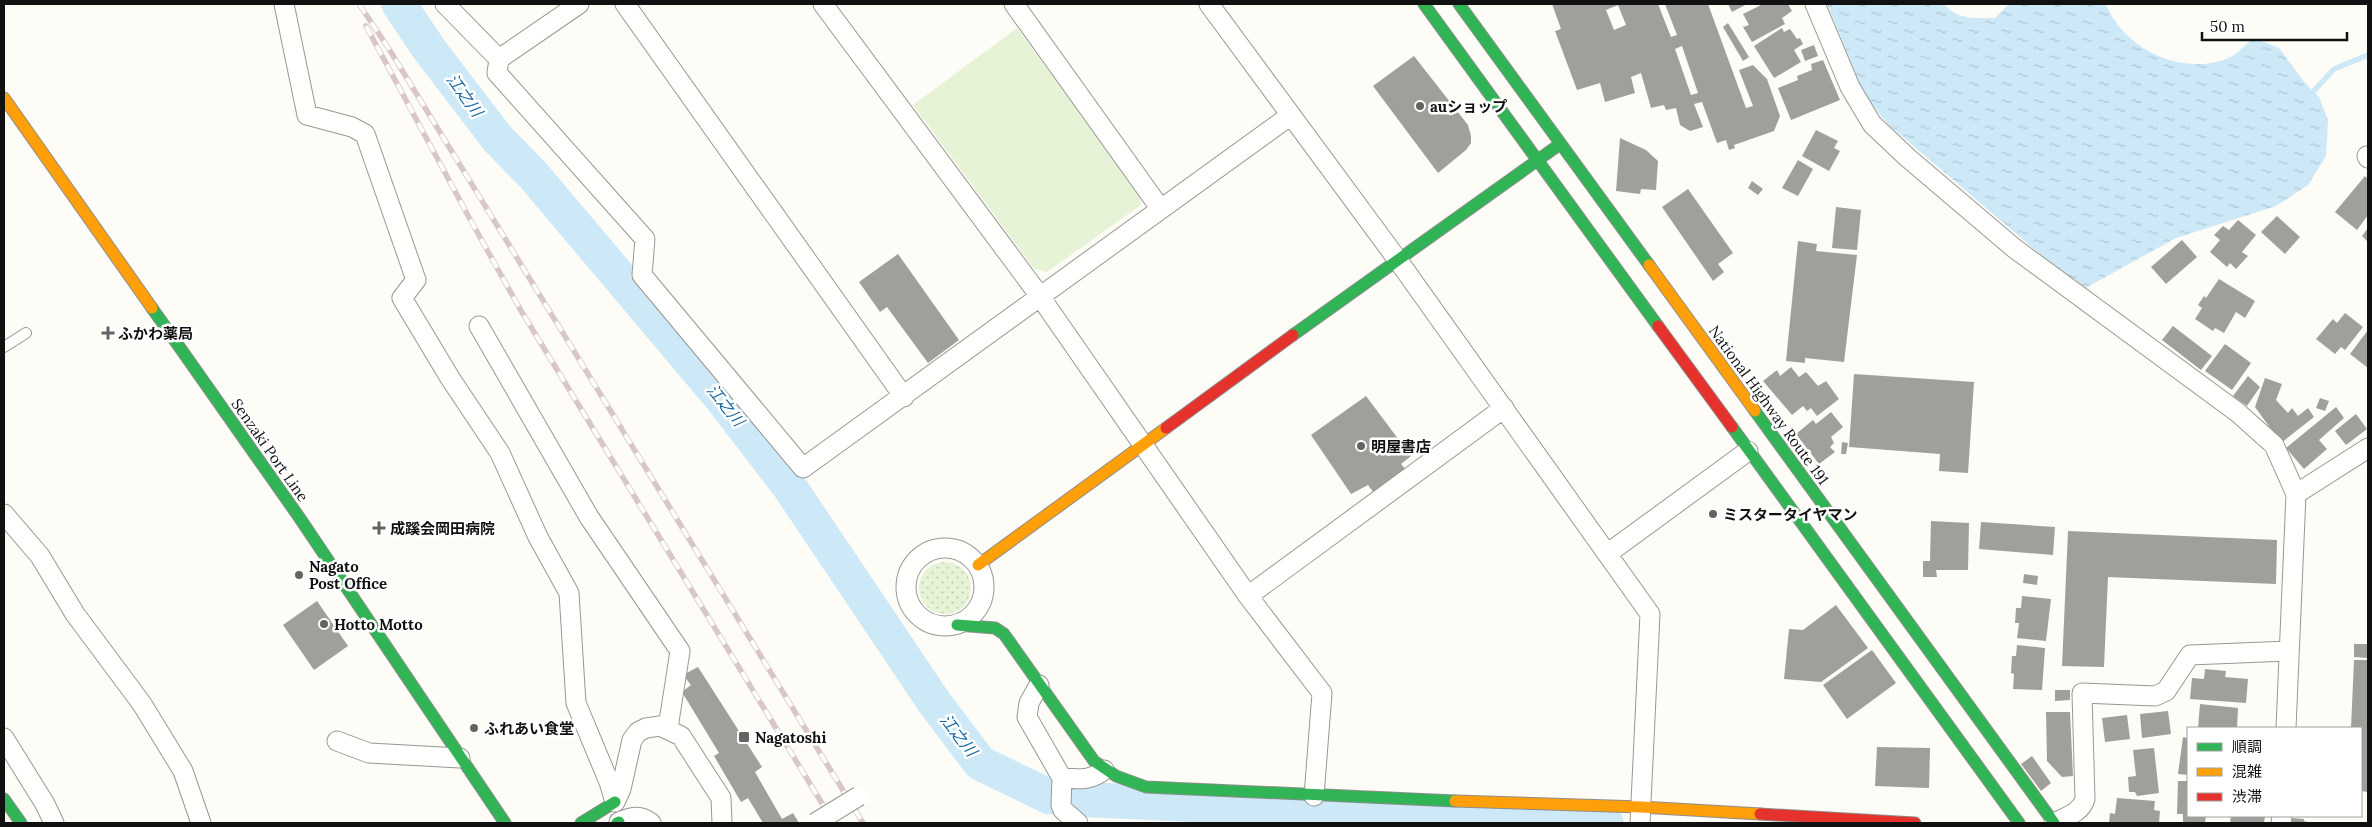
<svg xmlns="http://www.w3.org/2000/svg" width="2372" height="827" font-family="Lora,'Noto Sans JP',serif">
<defs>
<pattern id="garden-dots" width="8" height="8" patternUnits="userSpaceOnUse" patternTransform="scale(1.25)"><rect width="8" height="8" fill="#e7f3d7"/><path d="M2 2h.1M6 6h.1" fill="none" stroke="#c5cfb8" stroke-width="1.8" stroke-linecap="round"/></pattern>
<pattern id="water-ripples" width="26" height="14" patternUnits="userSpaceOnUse" patternTransform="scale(1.25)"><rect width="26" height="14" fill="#cde8f7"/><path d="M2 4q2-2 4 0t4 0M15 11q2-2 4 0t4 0" fill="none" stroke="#afc6d3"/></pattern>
</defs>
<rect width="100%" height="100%" fill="#fdfcf7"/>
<path fill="#e7f3d7" d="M 1017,28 L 1140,195 L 1141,205 L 1047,272 L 1034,269 L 913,105 Z"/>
<path fill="url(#garden-dots)" d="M919 588a26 26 0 1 1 52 0a26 26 0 1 1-52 0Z"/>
<path fill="url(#water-ripples)" d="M 1827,4 L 1944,4 C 1956,20 1976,18 1995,18 L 2009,4 L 2106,4 C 2124,50 2184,78 2231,57 C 2238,54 2245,45 2251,40 L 2264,42 L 2279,48 L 2305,83 L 2319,97 L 2328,120 L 2326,156 L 2308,185 L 2276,206 L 2176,238 L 2082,290 L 1889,125 L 1865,97 Z"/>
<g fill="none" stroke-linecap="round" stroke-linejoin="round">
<path stroke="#cde8f7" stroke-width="5.5" d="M 2310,95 L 2334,69 L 2368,55"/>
<path stroke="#cde8f7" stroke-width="35" d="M 399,4 L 429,49 L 497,138 L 534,176 L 723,400 L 789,486 L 934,702 L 980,763 L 1050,797
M 1073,799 L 1606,823"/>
</g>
<path fill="#a19f9c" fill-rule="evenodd" d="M 1552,4 L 1658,4 L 1671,37 L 1677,35 L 1665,4 L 1708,4 L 1746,108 L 1753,106 L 1739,70 L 1753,65 L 1767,79 L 1780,116 L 1774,131 L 1734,145 L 1735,148 L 1729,150 L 1726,140 L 1717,143 L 1702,102 L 1694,104 L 1703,127 L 1690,131 L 1680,125 L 1676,108 L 1666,110 L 1664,105 L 1651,108 L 1641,73 L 1631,77 L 1635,93 L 1605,102 L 1600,83 L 1577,90 L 1555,31 L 1561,29 ZM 1618,5 L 1626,25 L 1614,30 L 1606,10 ZM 1682,46 L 1698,93 L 1691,95 L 1675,49 Z
M 1728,4 L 1747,4 L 1732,12 Z
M 1763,4 L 1788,4 L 1792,11 L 1782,18 L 1785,24 L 1752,42 L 1743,27 L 1749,25 L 1743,14 Z
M 1728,23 L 1749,57 L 1743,61 L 1723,27 Z
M 1782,28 L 1784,32 L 1790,29 L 1797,39 L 1800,38 L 1803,44 L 1794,50 L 1801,62 L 1774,78 L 1754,46 Z
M 1814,45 L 1818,56 L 1805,61 L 1801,50 Z
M 1414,56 L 1468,125 L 1471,136 L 1471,143 L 1466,150 L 1438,173 L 1373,86 Z
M 1823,60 L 1840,100 L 1791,120 L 1778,88 L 1798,80 L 1797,76 L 1812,70 L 1811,64 Z
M 1816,130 L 1838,141 L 1834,148 L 1840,151 L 1829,171 L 1802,156 Z
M 1620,138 L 1646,150 L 1658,161 L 1656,190 L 1641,189 L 1640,194 L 1616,191 Z
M 1798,160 L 1813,169 L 1798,196 L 1782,188 Z
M 2365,176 L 2368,179 L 2368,215 L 2357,230 L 2335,212 Z
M 1752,181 L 1763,189 L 1758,195 L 1748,188 Z
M 1688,189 L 1733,253 L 1718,264 L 1724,272 L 1713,281 L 1662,207 Z
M 1836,207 L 1861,210 L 1857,250 L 1832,248 Z
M 2277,216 L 2300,237 L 2285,254 L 2261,232 Z
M 2238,220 L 2256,235 L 2242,252 L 2248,256 L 2236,269 L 2230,263 L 2227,267 L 2210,252 L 2220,240 L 2214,235 L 2223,226 L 2229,230 Z
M 2368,228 L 2368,242 L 2362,236 Z
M 2182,240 L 2197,257 L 2166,284 L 2151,267 Z
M 1798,241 L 1817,244 L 1816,251 L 1857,255 L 1844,362 L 1805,358 L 1805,363 L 1786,361 Z
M 898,254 L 959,340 L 928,363 L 887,307 L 880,312 L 859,282 Z
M 2219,279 L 2255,301 L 2245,318 L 2236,312 L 2224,333 L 2215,328 L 2213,331 L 2195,319 L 2202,308 L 2198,305 L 2204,296 L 2206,298 Z
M 2345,313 L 2363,327 L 2345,350 L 2341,347 L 2335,354 L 2316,339 L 2333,319 L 2337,323 Z
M 2173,326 L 2212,356 L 2201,370 L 2162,340 Z
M 2368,330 L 2368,368 L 2350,354 Z
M 2225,344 L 2251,363 L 2232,390 L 2205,371 Z
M 1791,367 L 1799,377 L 1806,372 L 1818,386 L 1826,381 L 1839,399 L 1817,416 L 1811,408 L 1807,411 L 1803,406 L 1792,415 L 1763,381 L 1777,370 L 1780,376 Z
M 1854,374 L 1974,382 L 1968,473 L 1939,471 L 1940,454 L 1849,447 Z
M 2248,376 L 2260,387 L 2247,406 L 2233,396 Z
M 2265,378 L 2282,384 L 2276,400 L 2288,413 L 2292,408 L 2298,416 L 2308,408 L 2314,417 L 2281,443 L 2255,407 Z
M 1366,396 L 1411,456 L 1401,464 L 1407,471 L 1374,493 L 1368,485 L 1351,494 L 1311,435 Z
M 2320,398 L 2329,401 L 2325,411 L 2316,408 Z
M 2336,407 L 2344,418 L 2319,440 L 2327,449 L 2304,469 L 2286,448 Z
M 1831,412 L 1843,427 L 1831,437 L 1834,443 L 1830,447 L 1835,452 L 1819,464 L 1796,434 L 1813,420 L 1816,424 Z
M 2356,414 L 2367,429 L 2346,445 L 2335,431 Z
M 1842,442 L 1848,443 L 1846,454 L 1841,454 Z
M 1931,521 L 1969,523 L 1968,570 L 1936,570 L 1937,577 L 1923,577 L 1923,561 L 1930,561 Z
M 1981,522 L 2055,527 L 2053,555 L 1979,549 Z
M 2068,531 L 2277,540 L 2276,584 L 2108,577 L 2104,667 L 2062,666 Z
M 2024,574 L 2038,576 L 2037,585 L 2023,583 Z
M 2022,596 L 2051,599 L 2046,641 L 2017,638 L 2019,623 L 2015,623 L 2016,608 L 2021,608 Z
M 317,601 L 348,646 L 314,670 L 283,625 Z
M 1836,605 L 1868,648 L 1821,682 L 1784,679 L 1789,629 L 1803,630 Z
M 2354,644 L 2368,644 L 2368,658 L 2354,657 Z
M 2017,645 L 2045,648 L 2042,690 L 2013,689 L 2014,674 L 2011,673 L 2012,656 L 2016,656 Z
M 1872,650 L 1896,683 L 1847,719 L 1823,685 Z
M 2354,660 L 2368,660 L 2368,792 L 2361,791 L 2361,728 L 2351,728 Z
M 698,667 L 762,767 L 755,772 L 782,819 L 793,813 L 799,823 L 763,823 L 748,798 L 741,802 L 714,756 L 719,753 L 682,692 L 691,685 L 683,675 Z
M 2205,669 L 2226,671 L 2225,677 L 2248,679 L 2246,703 L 2190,699 L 2192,678 L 2204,679 Z
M 2055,690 L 2070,690 L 2070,700 L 2055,701 Z
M 2200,704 L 2238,708 L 2237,728 L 2198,728 Z
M 2168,711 L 2171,734 L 2142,738 L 2140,714 Z
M 2046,712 L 2070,712 L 2073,776 L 2062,777 L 2047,761 Z
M 2127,715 L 2130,739 L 2105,742 L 2102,718 Z
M 2183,737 L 2188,738 L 2188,775 L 2178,774 Z
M 1877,747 L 1930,748 L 1929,788 L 1875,786 Z
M 2154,748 L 2159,793 L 2137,796 L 2135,792 L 2129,792 L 2128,777 L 2136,776 L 2133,750 Z
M 2032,756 L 2051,783 L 2041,791 L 2021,764 Z
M 2178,781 L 2188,781 L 2188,816 L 2206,816 L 2205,823 L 2183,823 L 2183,814 L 2177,814 Z
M 2117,798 L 2155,801 L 2154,810 L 2160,811 L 2159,823 L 2109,823 L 2110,813 L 2115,814 Z
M 2231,816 L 2265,816 L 2264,823 L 2230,823 Z
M 2292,818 L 2304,819 L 2304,821 L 2311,823 L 2292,823 Z"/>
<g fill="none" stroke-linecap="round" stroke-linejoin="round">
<g stroke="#979795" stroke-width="12">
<path id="lane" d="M 4,347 L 26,333"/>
</g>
<g stroke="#979795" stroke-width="21">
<path id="street" d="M 284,4 L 307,115 L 352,127 L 365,134 L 416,280 L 402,298 L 450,378 L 500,453 L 538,537 L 569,593 L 576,703 L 609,782 L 615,802
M 445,4 L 499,59 L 497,73 L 645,239 L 642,275 L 803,468 L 1291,115
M 625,4 L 904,397
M 823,4 L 1039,295 L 1248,596 L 1322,693 L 1314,796
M 1014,4 L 1160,208
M 1209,4 L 1397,259 L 1650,614 L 1640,823
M 1815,4 L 1850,87 L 1872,124 L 1908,158 L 2014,248 L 2237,412 L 2274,445 L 2296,494 L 2286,728
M 499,59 L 579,4
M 2367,156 L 2368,158
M 479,326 L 589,517 L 680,651 L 668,728
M 2296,494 L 2368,448
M 4,514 L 40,556 L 75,614 L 142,704 L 183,771 L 201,823
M906 587a39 39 0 1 1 78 0a39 39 0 1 1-78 0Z
M 1607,554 L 1748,451
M 1248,596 L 1504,408
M 1039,685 L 1029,703 L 1027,717 L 1062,778 L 1061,805 L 1063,810 L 1078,823
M 4,738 L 45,804 L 54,823
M 337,741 L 369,753 L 460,758
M 1062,778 C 1078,779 1091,781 1104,770
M 615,802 L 621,789 L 632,740 L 638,732 L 646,728 L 660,726 L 681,736 L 721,798 L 722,823
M 619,822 C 631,817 640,814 651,823
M 2054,823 C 2065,817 2081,813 2085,799 L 2082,693 L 2155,696 L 2166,691 L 2190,655 L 2289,651
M 2281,823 L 2282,816"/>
</g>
<g stroke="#8e8d8b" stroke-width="13">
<path id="fast" d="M 1424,4 L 1658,326
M 1459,4 L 1649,265
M 152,308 L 299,517 L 505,823
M 1293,335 L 1556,147
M 1755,411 L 2054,823
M 1732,427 L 2019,823
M 957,625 L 995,628 L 1004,634 L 1094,761 L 1116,776 L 1146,787 L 1455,801
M 4,799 L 21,823
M 581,823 L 615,802
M 617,823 L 619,822"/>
</g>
<g stroke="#8e8d8b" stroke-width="13">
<path id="slow" d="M 4,98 L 152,308
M 1649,265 L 1755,411
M 978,565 L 1166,428
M 1455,801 L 1641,807 L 1760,814"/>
</g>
<g stroke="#8e8d8b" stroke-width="13">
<path id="jam" d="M 1658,326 L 1732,427
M 1166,428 L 1293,335
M 1760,814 L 1915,823"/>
</g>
<use href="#lane" stroke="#fffffe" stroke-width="10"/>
<use href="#street" stroke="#fffffe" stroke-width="19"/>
<use href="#fast" stroke="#30b455" stroke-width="11"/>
<use href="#slow" stroke="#ff9f0a" stroke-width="11"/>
<use href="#jam" stroke="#e5322d" stroke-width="11"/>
<g stroke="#d9c6c7" stroke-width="5.5">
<path id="rail" d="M 359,4 L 389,49 L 863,823
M 366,26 L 471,221 L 520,309 L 834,823"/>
</g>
<use href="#rail" stroke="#fff" stroke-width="4" stroke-dasharray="11" stroke-linecap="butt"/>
<g stroke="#979795" stroke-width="21" stroke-linecap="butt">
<path id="street-bridge" d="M 815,823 L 859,796"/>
</g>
<use href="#street-bridge" stroke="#fffffe" stroke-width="19"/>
</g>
<g fill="#646362" stroke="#fff" stroke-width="2">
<circle cx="1420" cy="106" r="5"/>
<path d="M105.5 325.5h5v5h5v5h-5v5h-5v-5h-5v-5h5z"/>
<circle cx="1361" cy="446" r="5"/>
<circle cx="1713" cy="514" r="5"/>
<path d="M376.5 520.5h5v5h5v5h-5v5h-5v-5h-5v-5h5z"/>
<circle cx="299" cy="575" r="5"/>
<circle cx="324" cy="624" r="5"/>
<circle cx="474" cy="728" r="5"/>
<rect x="738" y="731" width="12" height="12" rx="2.5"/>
</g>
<g text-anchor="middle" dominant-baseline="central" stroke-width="5" stroke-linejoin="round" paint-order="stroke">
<g font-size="15" font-weight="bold" fill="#111" stroke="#fff" text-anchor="start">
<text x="1430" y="106">auショップ</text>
<text x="118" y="333">ふかわ薬局</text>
<text x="1371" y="446">明屋書店</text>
<text x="1723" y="514">ミスタータイヤマン</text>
<text x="390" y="528">成蹊会岡田病院</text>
<text x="309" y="566">Nagato<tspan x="309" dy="17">Post Office</tspan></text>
<text x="334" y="624">Hotto Motto</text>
<text x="484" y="728">ふれあい食堂</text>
<text x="755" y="737">Nagatoshi</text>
</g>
<g font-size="15" fill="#111" stroke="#fff">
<text transform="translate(1769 405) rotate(54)">National Highway Route 191</text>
<text transform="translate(270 450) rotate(55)">Senzaki Port Line</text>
</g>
<g font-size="16" font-style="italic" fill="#1768a6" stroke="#fff">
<text transform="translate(465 95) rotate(54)">江之川</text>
<text transform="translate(726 405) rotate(51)">江之川</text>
<text transform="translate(959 735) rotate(52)">江之川</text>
</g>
</g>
<rect width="2372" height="827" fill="none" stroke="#111111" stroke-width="10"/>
<rect x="2187" y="727" width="175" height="90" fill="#ffffff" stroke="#a0a0a0"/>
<rect x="2197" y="743" width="25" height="8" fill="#30b455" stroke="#a0a0a0"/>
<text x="2232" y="752" font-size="15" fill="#111111">順調</text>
<rect x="2197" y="768" width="25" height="8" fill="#ff9f0a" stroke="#a0a0a0"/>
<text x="2232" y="777" font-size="15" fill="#111111">混雑</text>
<rect x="2197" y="793" width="25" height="8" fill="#e5322d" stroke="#a0a0a0"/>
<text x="2232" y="802" font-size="15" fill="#111111">渋滞</text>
<path d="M2202 32v8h145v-8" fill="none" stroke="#111111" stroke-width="2.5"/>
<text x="2210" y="32" font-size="15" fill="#111111" stroke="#ffffff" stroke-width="4" paint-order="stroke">50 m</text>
</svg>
